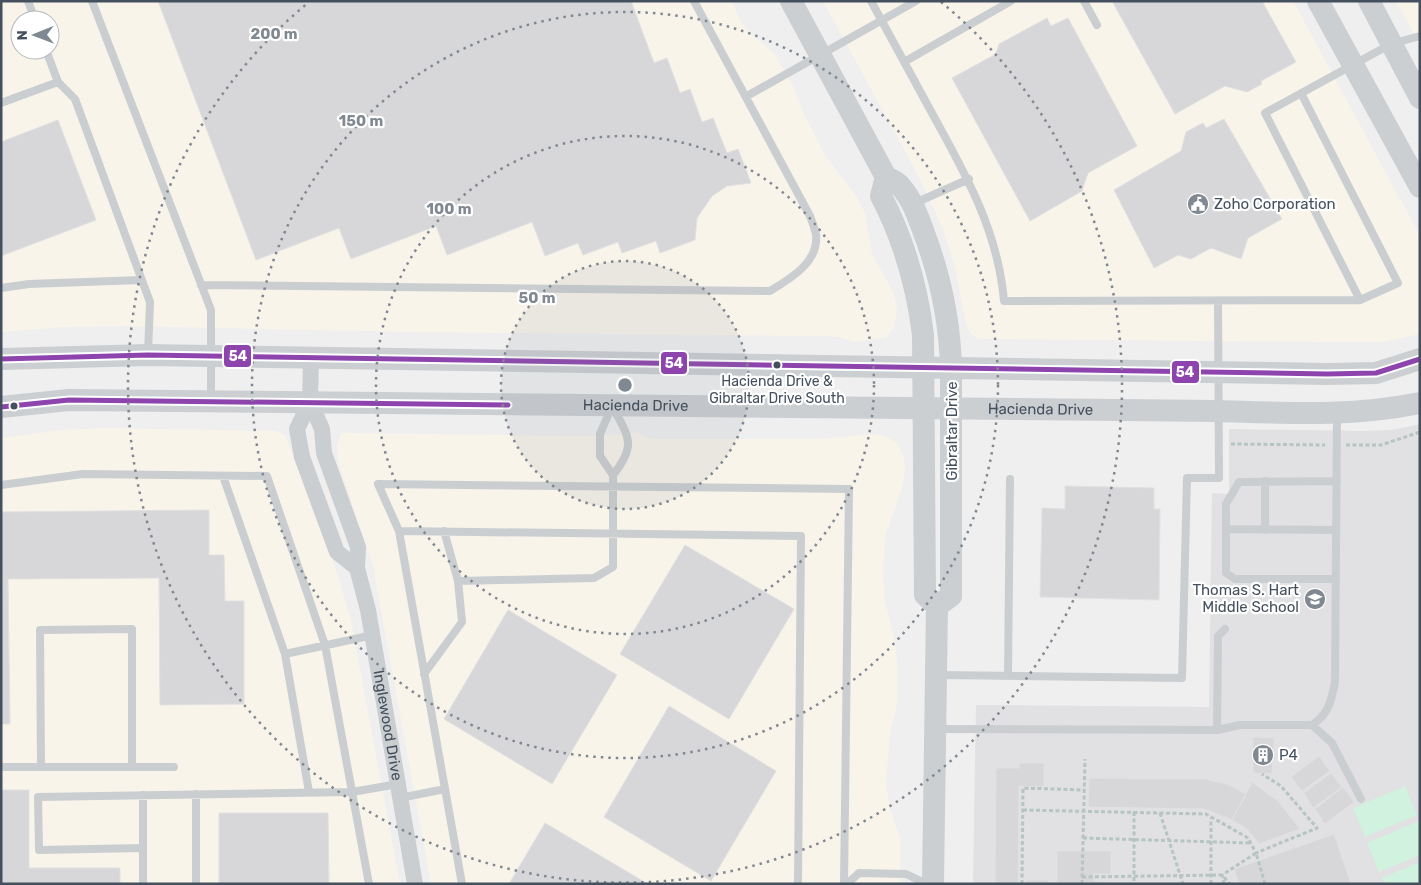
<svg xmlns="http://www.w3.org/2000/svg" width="1421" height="885" font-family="Rubik,sans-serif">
<rect width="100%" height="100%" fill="#f0efef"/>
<path fill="#f8f4ea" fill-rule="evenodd" d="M 1,1 L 732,1 L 741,22 L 754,37 L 775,54 L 794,88 L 805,116 L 826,157 L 857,197 L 865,213 L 872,255 L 893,291 L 897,309 L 894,327 L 887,337 L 856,342 L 839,337 L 822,336 L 417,332 L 127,326 L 63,327 L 1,332 ZM 20,20 L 50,20 L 50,50 L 20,50 Z
M 823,1 L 1293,1 L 1420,236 L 1420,334 L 1382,342 L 1340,342 L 979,339 L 971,334 L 966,324 L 955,268 L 943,229 L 919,177 Z
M 1396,1 L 1420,1 L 1420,45 L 1404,16 Z
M 101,428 L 275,431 L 285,435 L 333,561 L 350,616 L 400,884 L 1,884 L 1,438 L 62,430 Z
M 341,433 L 586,436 L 638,433 L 651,439 L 821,439 L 874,434 L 887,437 L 898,444 L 904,458 L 905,471 L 902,488 L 886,533 L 883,564 L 884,597 L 896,648 L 898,678 L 897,704 L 890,733 L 886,783 L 890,810 L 900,838 L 900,884 L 431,884 L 373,566 L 338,462 L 337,446 Z"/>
<path fill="#e1e0e2" d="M 1420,424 L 1420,884 L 973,884 L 976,705 L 1209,707 L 1212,493 L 1229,494 L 1229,429 L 1363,431 L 1392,430 Z"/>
<path fill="#d1f2de" d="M 1405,786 L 1417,815 L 1365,837 L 1353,808 Z
M 1419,821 L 1420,855 L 1379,872 L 1367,843 Z
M 1420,862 L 1420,884 L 1385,884 L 1382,878 Z"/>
<path fill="#d7d7d9" stroke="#e1e1e2" d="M 158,1 L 631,1 L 654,63 L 667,58 L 680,93 L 690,89 L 702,122 L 713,118 L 727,153 L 738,149 L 751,183 L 727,186 L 712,196 L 697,218 L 695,240 L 660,253 L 656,241 L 622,253 L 618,242 L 583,255 L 578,243 L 545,256 L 532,222 L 447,255 L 436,226 L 351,259 L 339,228 L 256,260 Z
M 1112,1 L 1262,1 L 1296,62 L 1261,81 L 1262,84 L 1247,92 L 1225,86 L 1175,114 Z
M 1047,18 L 1051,26 L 1068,18 L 1137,146 L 1088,173 L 1082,191 L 1030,221 L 952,78 L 996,54 L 999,44 Z
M 1224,119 L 1282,219 L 1248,238 L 1241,259 L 1211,248 L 1191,259 L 1178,255 L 1154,268 L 1114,190 L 1181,151 L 1186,132 L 1203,123 L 1206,128 Z
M 58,120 L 96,220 L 1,256 L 1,142 Z
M 1065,486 L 1154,488 L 1154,509 L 1160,509 L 1159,600 L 1040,597 L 1042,508 L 1065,509 Z
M 209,510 L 209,555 L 224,555 L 225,601 L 244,601 L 244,704 L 160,705 L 159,578 L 8,579 L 10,724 L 1,724 L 1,512 Z
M 685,545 L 794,609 L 729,719 L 620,654 Z
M 508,610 L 617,675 L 552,784 L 444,719 Z
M 669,706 L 776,771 L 711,881 L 604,817 Z
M 1253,737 L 1274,738 L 1272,774 L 1253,773 Z
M 1319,756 L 1330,771 L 1302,791 L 1291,777 Z
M 1019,763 L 1044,763 L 1044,787 L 1019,786 L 1018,884 L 995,884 L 996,768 L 1019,768 Z
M 1331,773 L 1342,787 L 1313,808 L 1304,793 Z
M 1089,778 L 1205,779 L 1227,784 L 1246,794 L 1232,820 L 1205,809 L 1088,807 Z
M 1252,782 L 1279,802 L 1300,829 L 1259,844 L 1247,829 L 1232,820 Z
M 1343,787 L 1354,802 L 1325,824 L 1315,809 Z
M 1,790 L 29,790 L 29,868 L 120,868 L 120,884 L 1,884 Z
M 219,813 L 328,813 L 329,884 L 219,884 Z
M 545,823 L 648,884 L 509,884 Z
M 1334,834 L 1351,884 L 1239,884 L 1234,869 Z
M 1057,851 L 1111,851 L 1111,874 L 1094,874 L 1094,881 L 1110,882 L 1110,884 L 1057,884 Z
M 1026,880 L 1049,880 L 1049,884 L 1026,884 Z"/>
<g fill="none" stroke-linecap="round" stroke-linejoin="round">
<path stroke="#b6c5c1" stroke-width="3" stroke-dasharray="4 2.5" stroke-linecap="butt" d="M 1231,444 L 1325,445
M 1346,445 L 1381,445 L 1420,432
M 1023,810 L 1206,814 L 1248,838 L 1256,853 L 1317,828 L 1281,786 L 1262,774
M 1134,812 L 1134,884
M 1160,813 L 1183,884
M 1083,838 L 1251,843
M 1082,877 L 1222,875 L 1230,884
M 1022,884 L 1023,788 L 1084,790
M 1082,884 L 1085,759
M 1211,884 L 1211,818
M 1224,884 L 1222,875 L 1256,853 L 1265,884"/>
<path stroke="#cbced0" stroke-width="8" d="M 28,1 L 35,20
M 92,1 L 211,310 L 211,400
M 871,1 C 892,39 912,77 933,115 C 966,175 998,231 1004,301 L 1360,300 L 1398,283 L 1301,93
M 1084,1 L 1097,25
M 46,50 L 58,82 L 75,99 L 150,302 L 148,353
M 904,62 L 1011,1
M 747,96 L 916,1
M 1,103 L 58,82
M 915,203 L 969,179
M 201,285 L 770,291 C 790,279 819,262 816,235 C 815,229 812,222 810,216 L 694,1
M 1,288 L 29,284 L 141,280
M 1360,300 L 1265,113 L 1391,44 L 1420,36
M 223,476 L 285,654 L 309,792
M 1,485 L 83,474 L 267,476 L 325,645 L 369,884
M 1226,529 L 1336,530
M 1265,530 L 1265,481
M 399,531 L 801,536 L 798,884
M 1336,579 L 1235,579 L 1226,573 L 1226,504 L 1239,482 L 1337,481
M 458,581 L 594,578 L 613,567 L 613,475 L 600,456 L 600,434 L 612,406 C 629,437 637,445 613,475
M 285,654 L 373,635
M 424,674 L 462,622 L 458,581 L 444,531
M 939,675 L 1182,678 L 1187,478 L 1219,478 L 1218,301
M 1008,676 L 1010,479
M 1312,725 L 1332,743 L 1361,799
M 937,729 L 1217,730 L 1240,725 L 1312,725 C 1329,714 1331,701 1335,682 L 1337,415
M 1217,730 L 1218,636 L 1225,629
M 1,767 L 174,767
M 41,767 L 40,630 L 132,629 L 132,767
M 196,794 L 196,884
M 143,795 L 143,884
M 400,798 L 445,789
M 143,848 L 39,850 L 38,797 L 352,792 L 398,784
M 462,884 L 399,531 L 378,484 L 849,489 L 844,884
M 847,884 L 859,873 L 906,874 L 927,884"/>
<g stroke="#cbced0" stroke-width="16">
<path d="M 311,357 L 310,402 L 297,429 L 302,457 L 337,552 L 357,568"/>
<path id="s1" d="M 310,402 L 322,429 L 324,453 L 358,547 L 357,568 L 368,610 L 415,884"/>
</g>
<g stroke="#cbcfd2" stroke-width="22">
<path d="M 791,1 L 886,177 C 892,180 899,183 902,188 C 913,201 918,217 924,233 C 941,278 950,321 951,369 L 951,596 L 937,606"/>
<path d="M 1318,1 L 1420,187"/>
<path d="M 1369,1 L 1420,98"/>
<path d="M 886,177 L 881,196 C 904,240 917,286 923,335 L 925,595 L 937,606 L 933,884"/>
<path d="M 1,359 L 148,355 L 1327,374 L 1376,373 L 1420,359"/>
<path id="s2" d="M 1,407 L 69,400 L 1218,411 C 1289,413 1350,417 1420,403"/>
</g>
<g stroke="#fff" stroke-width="9">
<path id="bus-1" d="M 1,359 L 148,355 L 1327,374 L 1376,373 L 1420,359
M 1,407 L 69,400 L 508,405"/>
</g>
<use href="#bus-1" stroke="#8e44ad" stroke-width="5"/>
</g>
<circle cx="625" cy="385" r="124" fill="#808891" fill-opacity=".12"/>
<g fill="none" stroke="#808891" stroke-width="2.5" stroke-dasharray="2.5 5">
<circle cx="625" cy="385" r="124"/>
<circle cx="625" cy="385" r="249"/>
<circle cx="625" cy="385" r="373"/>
<path d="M941 2A497 497 0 1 1 309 2"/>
</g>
<defs>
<g id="civic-disc" transform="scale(1.125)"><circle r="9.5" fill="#808891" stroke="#fff"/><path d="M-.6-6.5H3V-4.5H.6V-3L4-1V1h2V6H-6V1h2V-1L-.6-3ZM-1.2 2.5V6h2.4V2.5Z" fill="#fff"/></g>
<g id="school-disc" transform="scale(1.125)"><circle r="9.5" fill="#808891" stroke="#fff"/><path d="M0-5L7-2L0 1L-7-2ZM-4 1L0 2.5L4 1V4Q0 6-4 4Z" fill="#fff"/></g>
<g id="building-disc" transform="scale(1.125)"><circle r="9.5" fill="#808891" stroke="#fff"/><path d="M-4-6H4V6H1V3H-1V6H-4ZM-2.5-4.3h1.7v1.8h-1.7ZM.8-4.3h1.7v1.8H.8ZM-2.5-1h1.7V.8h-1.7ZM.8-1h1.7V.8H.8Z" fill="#fff"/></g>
</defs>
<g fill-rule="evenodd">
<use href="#civic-disc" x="1198" y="204"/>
<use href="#school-disc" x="1315" y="599"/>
<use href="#building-disc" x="1263" y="755"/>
</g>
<g fill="#44505e" stroke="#fff" stroke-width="2">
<circle cx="777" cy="365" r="4.5"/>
<circle cx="14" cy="406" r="4.5"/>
</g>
<g text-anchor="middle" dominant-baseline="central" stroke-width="4.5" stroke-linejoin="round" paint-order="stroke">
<g font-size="14" fill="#44505e" stroke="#fff">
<text x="777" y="381">Hacienda Drive &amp;<tspan x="777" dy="17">Gibraltar Drive South</tspan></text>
</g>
<g font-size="15" fill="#44505e" stroke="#fff" text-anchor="start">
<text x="1214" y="204">Zoho Corporation</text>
<text x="1299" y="590" text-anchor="end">Thomas S. Hart<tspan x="1299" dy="17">Middle School</tspan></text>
<text x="1279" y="755">P4</text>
</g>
<g font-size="15" fill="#44505e" stroke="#fff">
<text stroke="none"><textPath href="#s2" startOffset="635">Hacienda Drive</textPath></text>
<text stroke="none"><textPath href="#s2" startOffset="1040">Hacienda Drive</textPath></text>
<text transform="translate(952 431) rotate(-90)">Gibraltar Drive</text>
<text stroke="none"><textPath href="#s1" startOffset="335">Inglewood Drive</textPath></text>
</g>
</g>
<circle cx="625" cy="385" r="8" fill="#808891" stroke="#fff" stroke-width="2.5"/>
<g font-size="15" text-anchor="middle" font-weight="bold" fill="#808891" stroke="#fff" stroke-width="4.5" stroke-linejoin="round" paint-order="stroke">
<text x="274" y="39">200 m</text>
<text x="361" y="126">150 m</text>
<text x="449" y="214">100 m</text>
<text x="537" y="303">50 m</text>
</g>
<g stroke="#fff" stroke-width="2">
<rect x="223" y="344" width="29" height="24" rx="5" fill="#8e44ad"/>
<rect x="660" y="351" width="28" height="24" rx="5" fill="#8e44ad"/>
<rect x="1171" y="360" width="29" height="24" rx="5" fill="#8e44ad"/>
</g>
<g font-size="14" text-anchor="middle" font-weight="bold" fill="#fff">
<text x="238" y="361">54</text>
<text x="674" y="368">54</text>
<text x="1185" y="377">54</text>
</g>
<rect width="1421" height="885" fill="none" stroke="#44505e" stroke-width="5"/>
<g transform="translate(35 35) rotate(269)"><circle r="24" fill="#ffffff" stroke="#b4b9bf"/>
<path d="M0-4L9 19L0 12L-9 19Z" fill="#808891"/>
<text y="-8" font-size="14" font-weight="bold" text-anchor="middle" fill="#44505e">N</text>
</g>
</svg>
